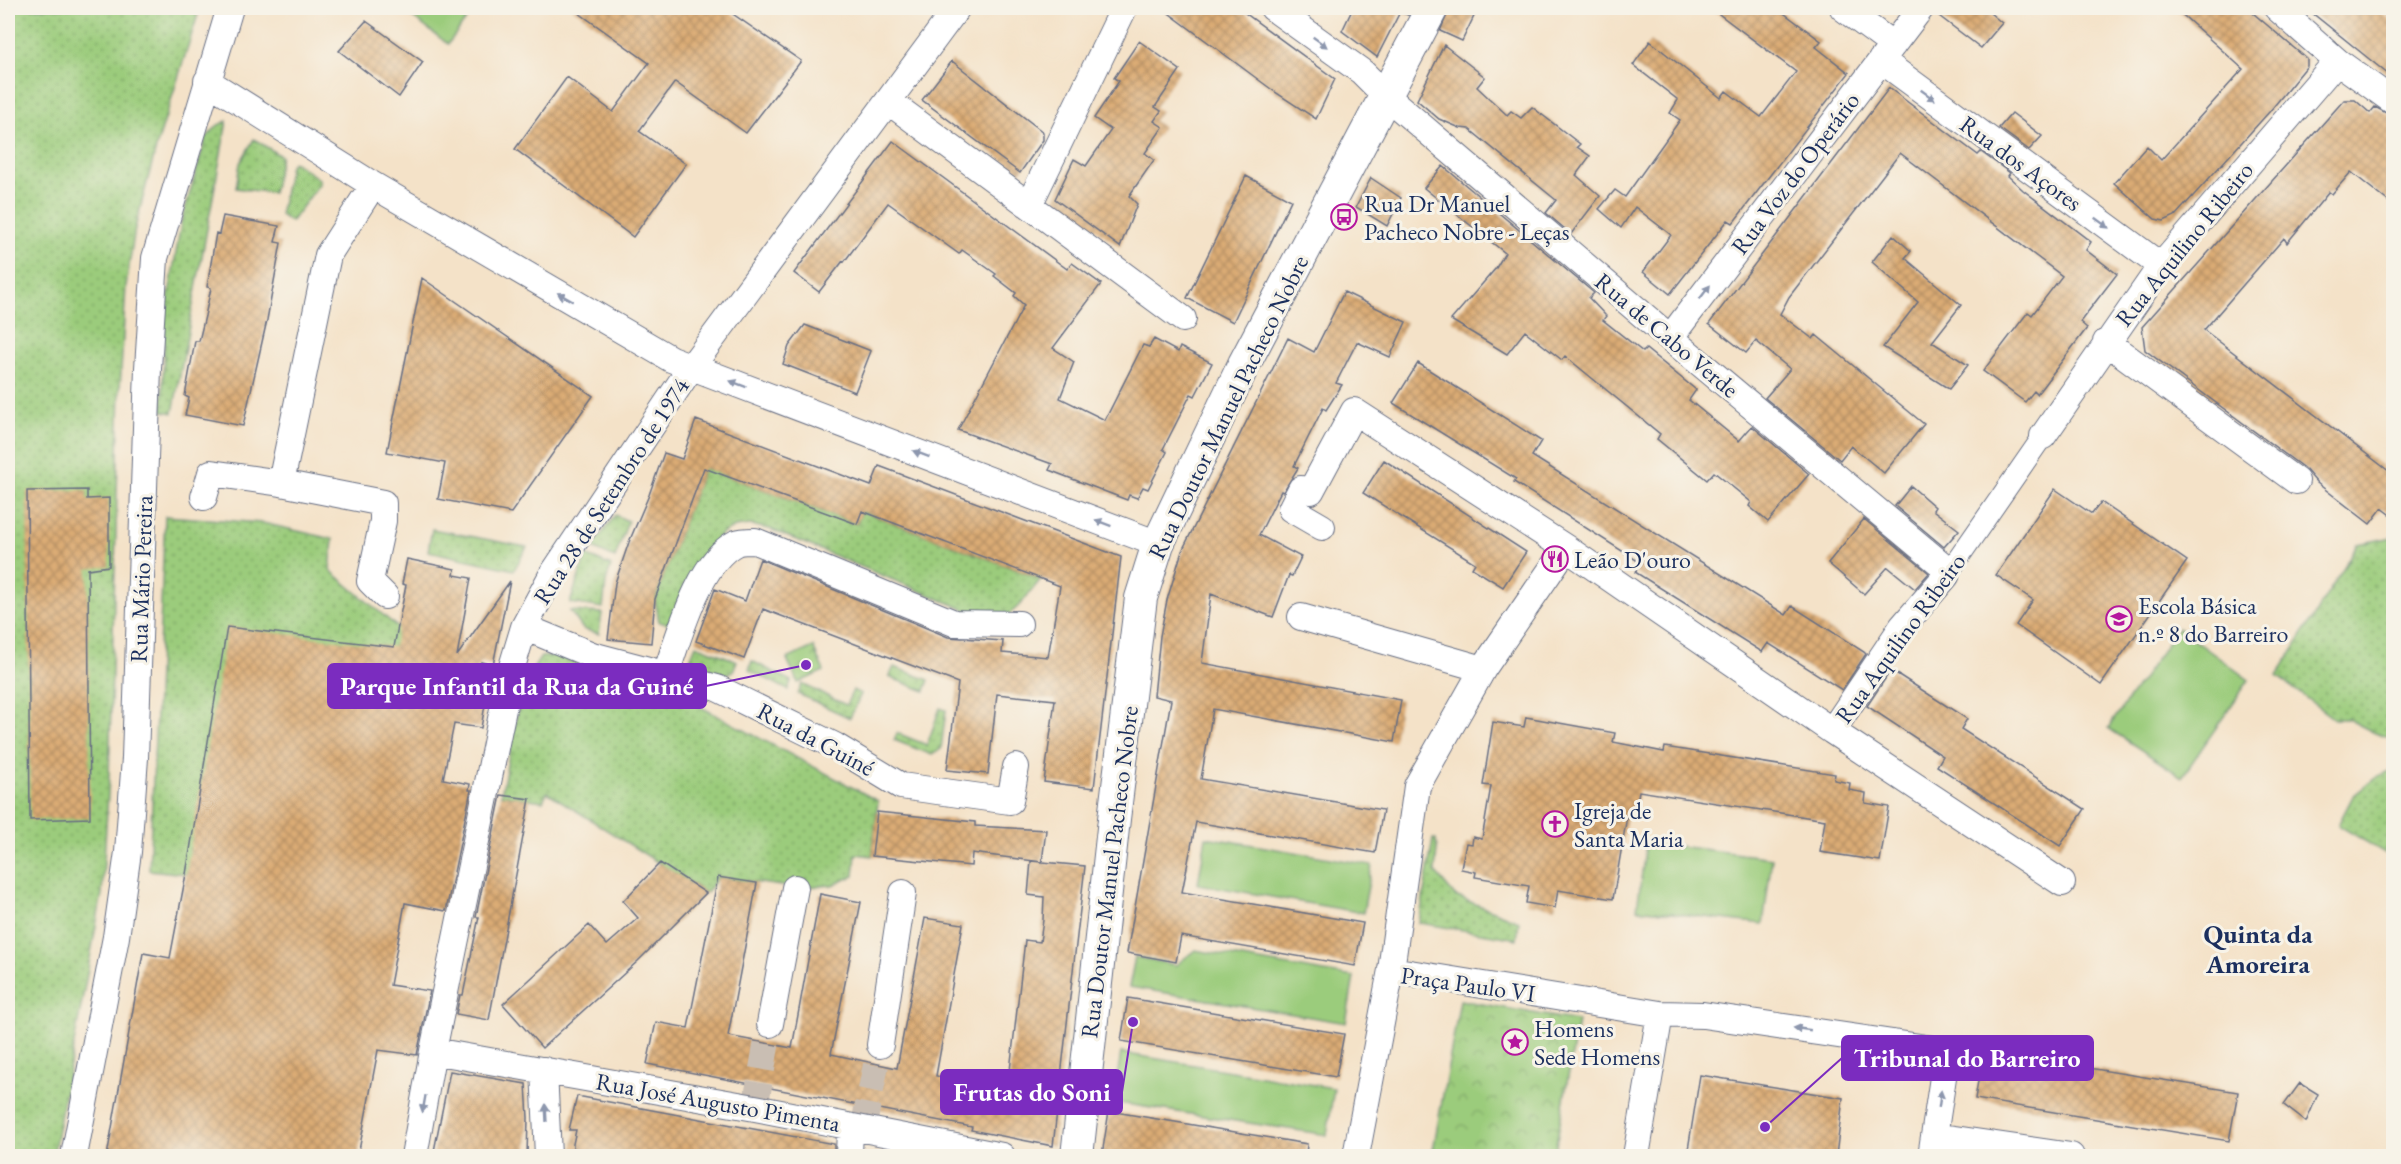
<svg xmlns="http://www.w3.org/2000/svg" width="2401" height="1164" font-family="'EB Garamond',serif">
<defs>
<pattern id="grass-dots" width="8" height="8" patternUnits="userSpaceOnUse" patternTransform="scale(1.5)"><rect width="8" height="8" fill="#9bcc7b"/><path d="M2 2h.1M6 6h.1" fill="none" stroke="#7ea668" stroke-width="1.8" stroke-linecap="round"/></pattern>
<pattern id="park-crowns" width="20" height="18" patternUnits="userSpaceOnUse" patternTransform="scale(1.5)"><rect width="20" height="18" fill="#9bcc7b"/><path d="M2 6a3 3 0 1 1 6 0M12 15a3 3 0 1 1 6 0" fill="none" stroke="#7ea668"/></pattern>
<pattern id="building-cross-hatch" width="8" height="8" patternUnits="userSpaceOnUse" patternTransform="scale(1.5)"><rect width="8" height="8" fill="#dbac75"/><path d="M0 0l8 8M0 8l8-8" fill="none" stroke="#b18c63"/></pattern>
</defs>
<rect width="100%" height="100%" fill="#f7f3e8"/>
<filter id="ink" filterUnits="userSpaceOnUse"><feTurbulence type="fractalNoise" baseFrequency=".0167" numOctaves="2"/><feDisplacementMap in="SourceGraphic" scale="12" xChannelSelector="R" yChannelSelector="G"/><feConvolveMatrix kernelMatrix="1 2 1 2 8 2 1 2 1" color-interpolation-filters="sRGB"/></filter>
<filter id="wash" filterUnits="userSpaceOnUse"><feTurbulence type="fractalNoise" baseFrequency=".008" numOctaves="4" result="noise"/><feDisplacementMap in="SourceGraphic" scale="24" xChannelSelector="R" yChannelSelector="G"/><feGaussianBlur stdDeviation="1.35" result="paint"/><feColorMatrix in="noise" values="0 0 0 0 0 0 0 0 0 0 0 0 0 0 0 0 0 1.4 0 .05"/><feComposite in="paint" operator="in"/></filter>
<g filter="url(#wash)">
<rect width="100%" height="100%" fill="#f4e2c8"/>
<path fill="url(#grass-dots)" stroke="#5b7e6c" stroke-width="1.5" d="M 8,8 L 200,8 L 156,148 L 135,228 L 126,286 L 120,388 L 109,777 L 102,894 L 53,1156 L 8,1156 Z
M 227,121 L 173,413 L 162,411 L 165,318 L 181,223 L 206,138 L 218,125 Z
M 254,139 L 281,156 L 273,193 L 236,188 L 240,163 Z
M 294,162 L 319,179 L 320,183 L 291,222 L 280,215 L 290,165 Z
M 704,468 L 857,524 L 862,511 L 1041,579 L 1020,605 L 1008,615 L 978,615 L 770,529 L 750,525 L 735,527 L 721,534 L 698,572 L 676,626 L 659,622 L 655,599 Z
M 615,515 L 628,521 L 615,558 L 592,548 Z
M 165,516 L 263,523 L 333,539 L 330,570 L 409,637 L 186,874 L 149,870 Z
M 432,529 L 527,547 L 514,570 L 428,551 Z
M 2393,537 L 2394,537 L 2393,739 L 2375,733 L 2348,719 L 2334,719 L 2277,676 L 2358,544 Z
M 586,555 L 611,566 L 606,582 L 603,608 L 570,603 Z
M 570,611 L 602,613 L 599,634 L 583,629 Z
M 696,645 L 737,661 L 733,671 L 725,675 L 689,662 Z
M 556,656 L 684,698 L 878,801 L 872,856 L 856,854 L 854,876 L 832,885 L 795,888 L 718,877 L 706,893 L 547,792 L 543,801 L 501,795 L 523,684 L 541,657 Z
M 752,661 L 791,681 L 788,690 L 749,670 Z
M 894,667 L 929,680 L 925,691 L 889,677 Z
M 802,684 L 846,705 L 853,690 L 861,694 L 850,718 L 798,694 Z
M 940,708 L 946,710 L 941,749 L 932,755 L 894,740 L 897,733 L 927,745 Z
M 2393,770 L 2394,770 L 2393,858 L 2338,825 L 2353,796 L 2378,776 Z
M 1433,839 L 1436,840 L 1437,849 L 1435,872 L 1455,896 L 1519,921 L 1517,939 L 1419,923 Z"/>
<path fill="url(#park-crowns)" stroke="#5b7e6c" stroke-width="1.5" d="M 813,647 L 824,671 L 798,683 L 787,659 Z
M 1460,1000 L 1578,1021 L 1554,1156 L 1432,1156 Z"/>
<path fill="#9bcc7b" stroke="#5b7e6c" stroke-width="1.5" d="M 400,8 L 475,8 L 448,44 Z
M 2178,628 L 2249,680 L 2182,777 L 2108,728 Z
M 1206,837 L 1372,865 L 1363,913 L 1198,884 Z
M 1646,842 L 1772,858 L 1763,924 L 1637,909 Z
M 1195,950 L 1354,977 L 1346,1023 L 1129,987 L 1135,957 L 1176,965 Z
M 1121,1053 L 1334,1088 L 1327,1135 L 1113,1102 Z"/>
<g id="blocks">
<path fill="url(#building-cross-hatch)" d="M 572,8 L 724,8 L 801,61 L 746,133 L 675,82 L 639,131 L 686,164 L 633,237 L 515,149 L 567,77 L 613,112 L 649,63 Z
M 1162,8 L 1238,8 L 1335,79 L 1316,119 L 1275,92 Z
M 1353,8 L 1412,8 L 1408,15 L 1400,12 L 1377,57 L 1342,31 Z
M 1450,8 L 1478,8 L 1462,41 L 1440,31 Z
M 1711,8 L 1777,8 L 1821,41 L 1816,47 L 1849,73 L 1733,223 L 1728,220 L 1670,294 L 1643,272 L 1671,235 L 1635,207 L 1621,228 L 1599,209 L 1615,190 L 1625,197 L 1680,120 L 1670,113 L 1678,100 L 1633,65 L 1650,41 L 1721,98 L 1726,91 L 1761,117 L 1796,72 Z
M 1936,8 L 1984,8 L 2002,23 L 1981,48 L 1935,13 Z
M 2175,8 L 2247,8 L 2307,59 L 2307,66 L 2270,111 L 2175,216 L 2164,221 L 2155,219 L 2114,183 L 2147,146 L 2161,160 L 2243,69 Z
M 2306,8 L 2376,8 L 2394,22 L 2394,79 Z
M 366,21 L 423,62 L 399,97 L 339,51 Z
M 1139,41 L 1180,70 L 1155,107 L 1161,111 L 1154,121 L 1163,127 L 1145,153 L 1154,160 L 1129,196 L 1137,204 L 1120,247 L 1055,199 L 1074,159 L 1086,166 L 1111,130 L 1094,118 L 1119,81 L 1114,78 Z
M 1444,45 L 1485,77 L 1477,87 L 1507,115 L 1511,111 L 1521,118 L 1532,107 L 1580,144 L 1577,147 L 1590,156 L 1576,175 L 1600,196 L 1571,234 L 1546,213 L 1556,200 L 1469,129 L 1460,128 L 1439,119 L 1417,100 Z
M 952,61 L 1043,132 L 1043,140 L 1020,173 L 922,100 Z
M 1889,88 L 1978,155 L 1981,152 L 2010,173 L 2008,176 L 2023,190 L 2091,242 L 2086,250 L 2117,274 L 2080,322 L 2087,328 L 2037,394 L 2034,391 L 2025,402 L 1983,371 L 2028,312 L 2032,315 L 2062,276 L 1900,153 L 1789,297 L 1780,314 L 1813,339 L 1816,335 L 1924,424 L 1884,473 L 1851,446 L 1840,460 L 1765,398 L 1790,369 L 1756,341 L 1746,353 L 1709,324 Z
M 2344,100 L 2355,100 L 2370,113 L 2375,107 L 2394,117 L 2394,206 L 2351,172 L 2332,194 L 2329,192 L 2287,243 L 2284,238 L 2204,330 L 2394,475 L 2394,517 L 2382,508 L 2370,524 L 2317,483 L 2305,469 L 2145,350 L 2142,327 Z
M 2012,113 L 2042,136 L 2029,150 L 1999,128 Z
M 893,141 L 1067,269 L 1072,263 L 1101,284 L 1053,348 L 1074,362 L 1060,398 L 1105,420 L 1143,345 L 1149,347 L 1154,339 L 1178,352 L 1180,347 L 1212,363 L 1195,396 L 1191,394 L 1163,449 L 1167,452 L 1148,489 L 1143,487 L 1137,498 L 1129,495 L 1127,500 L 1049,470 L 1052,464 L 958,430 L 1024,305 L 1014,296 L 1016,293 L 994,276 L 996,274 L 962,250 L 959,254 L 888,203 L 844,262 L 843,261 L 819,292 L 794,273 Z
M 1443,166 L 1594,293 L 1589,298 L 1606,316 L 1603,320 L 1643,352 L 1646,349 L 1696,390 L 1689,400 L 1739,441 L 1752,426 L 1809,474 L 1768,522 L 1749,506 L 1751,502 L 1714,472 L 1707,480 L 1657,439 L 1660,434 L 1565,356 L 1562,360 L 1525,331 L 1507,354 L 1451,320 L 1496,268 L 1505,253 L 1424,188 Z
M 1246,176 L 1291,200 L 1233,322 L 1187,298 Z
M 1371,178 L 1401,198 L 1387,226 L 1356,207 Z
M 223,216 L 279,226 L 275,242 L 281,243 L 267,320 L 243,426 L 185,415 L 189,398 L 185,396 L 195,341 L 199,341 L 205,316 L 211,288 L 207,287 L 216,233 L 219,234 Z
M 1893,235 L 1911,251 L 1905,258 L 1961,305 L 1932,342 L 1968,365 L 1949,389 L 1883,347 L 1918,302 L 1872,262 Z
M 422,278 L 593,396 L 511,513 L 438,499 L 445,463 L 387,452 Z
M 1344,292 L 1406,322 L 1390,357 L 1357,342 L 1336,383 L 1342,385 L 1326,410 L 1323,408 L 1294,466 L 1298,468 L 1283,492 L 1281,491 L 1259,535 L 1301,557 L 1292,576 L 1289,575 L 1273,617 L 1211,594 L 1202,663 L 1401,700 L 1394,742 L 1213,709 L 1201,779 L 1383,810 L 1375,853 L 1196,822 L 1182,892 L 1363,923 L 1355,966 L 1181,936 L 1176,962 L 1127,953 L 1171,700 L 1154,696 L 1160,636 L 1167,600 L 1182,551 L 1288,338 L 1314,352 Z
M 805,325 L 871,351 L 855,392 L 783,364 L 789,346 Z
M 1418,363 L 1541,441 L 1532,456 L 1786,615 L 1792,606 L 1864,652 L 1866,654 L 1842,690 L 1768,643 L 1762,652 L 1635,572 L 1641,563 L 1514,482 L 1516,479 L 1393,403 Z
M 696,420 L 871,486 L 879,466 L 1121,557 L 1094,788 L 1044,782 L 1055,700 L 997,694 L 988,774 L 947,770 L 958,683 L 763,609 L 744,659 L 696,641 L 715,589 L 745,601 L 760,559 L 948,637 L 1003,641 L 1002,653 L 1048,657 L 1060,586 L 862,511 L 857,524 L 704,468 L 655,599 L 651,643 L 608,639 L 615,583 L 629,542 L 649,495 L 664,453 L 682,459 Z
M 1384,460 L 1526,552 L 1503,587 L 1472,568 L 1475,563 L 1363,493 Z
M 1911,486 L 1935,507 L 1933,510 L 1959,530 L 1944,547 L 1895,506 Z
M 2055,489 L 2092,514 L 2101,502 L 2187,561 L 2101,685 L 2016,625 L 2033,600 L 1996,575 Z
M 87,490 L 87,499 L 109,498 L 109,566 L 88,569 L 90,818 L 30,820 L 27,491 Z
M 1864,519 L 1929,573 L 1915,589 L 1888,567 L 1864,594 L 1828,563 Z
M 407,559 L 455,569 L 454,575 L 471,578 L 457,656 L 510,581 L 493,665 L 481,662 L 472,703 L 485,705 L 481,728 L 454,724 L 443,779 L 470,784 L 469,790 L 471,790 L 446,911 L 405,903 L 390,985 L 430,991 L 417,1055 L 378,1050 L 358,1156 L 107,1156 L 143,953 L 170,958 L 186,874 L 227,627 L 394,647 L 406,585 L 402,584 Z
M 1891,670 L 1967,719 L 1961,729 L 2085,809 L 2060,846 L 1937,766 L 1943,756 L 1867,706 Z
M 1526,717 L 1615,733 L 1613,742 L 1664,752 L 1665,747 L 1835,774 L 1834,780 L 1850,783 L 1849,790 L 1866,793 L 1865,803 L 1889,807 L 1880,861 L 1820,852 L 1825,820 L 1639,791 L 1635,812 L 1628,810 L 1613,899 L 1558,890 L 1555,908 L 1526,903 L 1529,886 L 1475,877 L 1476,872 L 1461,869 L 1466,843 L 1472,844 L 1473,837 L 1482,839 L 1491,786 L 1483,785 L 1493,722 L 1524,727 Z
M 501,795 L 530,799 L 489,1020 L 456,1014 L 460,995 L 463,995 L 479,917 L 476,917 Z
M 877,812 L 975,822 L 975,826 L 1046,830 L 1042,862 L 972,853 L 971,866 L 872,856 Z
M 1031,861 L 1085,866 L 1053,1146 L 971,1130 L 972,1127 L 647,1064 L 656,1022 L 688,1028 L 718,877 L 757,883 L 728,1036 L 792,1048 L 820,894 L 861,902 L 831,1054 L 897,1068 L 925,918 L 963,924 L 936,1076 L 1008,1088 L 1025,940 L 1040,942 L 1043,920 L 1044,897 L 1028,895 Z
M 660,863 L 706,893 L 638,961 L 542,1048 L 503,1004 L 589,925 L 607,945 L 638,918 L 623,901 Z
M 1128,998 L 1344,1034 L 1336,1077 L 1121,1041 Z
M 1983,1051 L 2238,1092 L 2229,1141 L 1975,1099 Z
M 450,1071 L 526,1084 L 528,1118 L 527,1156 L 433,1156 Z
M 1700,1075 L 1843,1098 L 1836,1156 L 1687,1156 Z
M 2300,1083 L 2318,1094 L 2306,1122 L 2284,1105 Z
M 577,1096 L 834,1144 L 834,1156 L 573,1156 L 573,1144 L 576,1130 L 569,1130 Z
M 1109,1111 L 1307,1144 L 1306,1156 L 1115,1156 L 1102,1155 Z"/>
</g>
</g>
<g filter="url(#ink)">
<use href="#blocks" fill-opacity="0" stroke="#676e83" stroke-width="1.5"/>
<g fill="none" stroke-linecap="round" stroke-linejoin="round">
<path stroke="#c9beb3" stroke-width="26" stroke-dasharray="26 13" stroke-linecap="butt" d="M 755,1108 L 770,1024
M 863,1129 L 880,1045"/>
<g stroke="#676e83" stroke-width="22">
<path id="pedestrian" d="M 1946,576 L 2043,436"/>
</g>
<g stroke="#676e83" stroke-width="28">
<path id="minor" d="M 1273,8 L 1362,72 L 1386,96 L 1670,338 L 1941,564 L 1946,576 L 1902,627 L 1832,731 L 1566,548 L 1483,669 L 1417,786 L 1391,970 L 1356,1156
M 1843,8 L 1893,45
M 2277,8 L 2337,61 L 2394,102
M 1881,60 L 2161,266
M 207,81 L 373,185 L 671,359 L 1158,544
M 888,101 L 1183,319
M 373,185 L 328,255 L 281,483 L 383,503 L 383,521 L 370,581 L 385,596
M 1029,205 L 1124,8
M 1670,338 L 1921,8
M 2106,342 L 2296,481
M 2043,436 L 2161,266 L 2337,61
M 204,497 L 211,473 L 281,483
M 1322,527 L 1291,509 L 1301,489 L 1311,491 L 1354,411 L 1566,548
M 1301,617 L 1483,669
M 524,627 L 592,655 L 717,688 L 835,746 L 901,786 L 1010,801 L 1016,767
M 666,673 C 679,637 699,561 736,543 C 741,541 749,541 755,541 L 954,623 L 1019,624
M 1832,731 L 2062,883
M 1391,970 L 1660,1014 L 1703,1015 L 1947,1051 L 1931,1156
M 770,1024 L 795,888
M 880,1045 L 903,893
M 433,1051 L 755,1108 L 1002,1156
M 544,1070 L 548,1156
M 1934,1136 L 2071,1156
M 74,1156 L 116,937 L 128,852 L 135,758 L 148,368 L 155,258 L 230,8
M 414,1156 L 433,1051 L 511,670 L 524,627 L 552,575 L 692,366 L 957,8
M 849,1156 L 850,1127
M 1636,1156 L 1660,1014"/>
</g>
<g stroke="#676e83" stroke-width="34">
<path id="tertiary" d="M 1077,1156 L 1114,819 L 1141,598 L 1158,544 L 1244,364 L 1432,8"/>
</g>
<use href="#pedestrian" stroke="#fff" stroke-width="20"/>
<use href="#minor" stroke="#fff" stroke-width="26"/>
<use href="#tertiary" stroke="#fff" stroke-width="32"/>
</g>
<defs><path id="oneway-solid" d="M-6-.8H1V-3.2L6.5 0L1 3.2V.8H-6Z" transform="scale(1.5)"/></defs>
<g fill="#8d97ae">
<use href="#oneway-solid" transform="translate(1320 42) rotate(36)"/>
<use href="#oneway-solid" transform="translate(1928 95) rotate(36)"/>
<use href="#oneway-solid" transform="translate(2102 223) rotate(36)"/>
<use href="#oneway-solid" transform="translate(1705 292) rotate(-53)"/>
<use href="#oneway-solid" transform="translate(565 297) rotate(-150)"/>
<use href="#oneway-solid" transform="translate(738 384) rotate(-159)"/>
<use href="#oneway-solid" transform="translate(921 454) rotate(-159)"/>
<use href="#oneway-solid" transform="translate(1103 523) rotate(-159)"/>
<use href="#oneway-solid" transform="translate(1802 1029) rotate(-172)"/>
<use href="#oneway-solid" transform="translate(1940 1099) rotate(-82)"/>
<use href="#oneway-solid" transform="translate(424 1104) rotate(100)"/>
<use href="#oneway-solid" transform="translate(546 1113) rotate(-93)"/>
</g>
</g>
<defs>
<g id="bus-ring" transform="scale(1.35)"><circle r="9.5" fill="#f7f3e8" stroke="#b5179e" stroke-width="1.5"/><path d="M-5-6H5V4H4V6H2V4H-2V6H-4V4H-5ZM-3.5-4V0h7V-4ZM-3.5 1.2v1.5H-2V1.2ZM2 1.2v1.5H3.5V1.2Z" fill="#b5179e"/></g>
<g id="restaurant-ring" transform="scale(1.35)"><circle r="9.5" fill="#f7f3e8" stroke="#b5179e" stroke-width="1.5"/><path d="M-5-6h1v4h1v-4h1v4h1v-4h1v5L-1.5 .5V6h-2V.5L-5-1ZM5-6V6H3V1.5H1.5Q1.5-4 5-6Z" fill="#b5179e"/></g>
<g id="school-ring" transform="scale(1.35)"><circle r="9.5" fill="#f7f3e8" stroke="#b5179e" stroke-width="1.5"/><path d="M0-5L7-2L0 1L-7-2ZM-4 1L0 2.5L4 1V4Q0 6-4 4Z" fill="#b5179e"/></g>
<g id="church-ring" transform="scale(1.35)"><circle r="9.5" fill="#f7f3e8" stroke="#b5179e" stroke-width="1.5"/><path d="M-1.2-6h2.4v3.5h3.3v2.4h-3.3V6h-2.4V-.1h-3.3v-2.4h3.3Z" fill="#b5179e"/></g>
<g id="sight-ring" transform="scale(1.35)"><circle r="9.5" fill="#f7f3e8" stroke="#b5179e" stroke-width="1.5"/><path d="M0-6L1.8-2.2L6-1.7L2.9 1.2L3.7 5.4L0 3.3L-3.7 5.4L-2.9 1.2L-6-1.7L-1.8-2.2Z" fill="#b5179e"/></g>
</defs>
<g fill-rule="evenodd">
<use href="#bus-ring" x="1344" y="217"/>
<use href="#restaurant-ring" x="1555" y="559"/>
<use href="#school-ring" x="2119" y="619"/>
<use href="#church-ring" x="1555" y="824"/>
<use href="#sight-ring" x="1515" y="1042"/>
</g>
<g text-anchor="middle" dominant-baseline="central" stroke-width="6" stroke-linejoin="round" paint-order="stroke">
<g font-size="24" fill="#1b2f5e" stroke="#f7f3e8">
<text transform="translate(2021 163) rotate(36)">Rua dos Açores</text>
<text transform="translate(1795 173) rotate(-53)">Rua Voz do Operário</text>
<text transform="translate(2184 244) rotate(-51)">Rua Aquilino Ribeiro</text>
<text transform="translate(1667 335) rotate(40)">Rua de Cabo Verde</text>
<text transform="translate(1228 407) rotate(-64)">Rua Doutor Manuel Pacheco Nobre</text>
<text transform="translate(611 491) rotate(-57)">Rua 28 de Setembro de 1974</text>
<text transform="translate(141 579) rotate(-88)">Rua Mário Pereira</text>
<text transform="translate(1900 638) rotate(-54)">Rua Aquilino Ribeiro</text>
<text transform="translate(816 739) rotate(28)">Rua da Guiné</text>
<text transform="translate(1109 872) rotate(-83)">Rua Doutor Manuel Pacheco Nobre</text>
<text transform="translate(1468 984) rotate(8)">Praça Paulo VI</text>
<text transform="translate(718 1102) rotate(10)">Rua José Augusto Pimenta</text>
</g>
<g font-size="24" fill="#1b2f5e" stroke="#f7f3e8" text-anchor="start">
<text x="1364" y="203">Rua Dr Manuel<tspan x="1364" dy="28">Pacheco Nobre - Leças</tspan></text>
<text x="1574" y="559">Leão D'ouro</text>
<text x="2138" y="605">Escola Básica<tspan x="2138" dy="28">n.º 8 do Barreiro</tspan></text>
<text x="1574" y="810">Igreja de<tspan x="1574" dy="28">Santa Maria</tspan></text>
<text x="1534" y="1028">Homens<tspan x="1534" dy="28">Sede Homens</tspan></text>
</g>
<g font-size="26" font-weight="bold" fill="#1b2f5e" stroke="#f7f3e8">
<text x="2258" y="934">Quinta da<tspan x="2258" dy="30">Amoreira</tspan></text>
</g>
</g>
<path fill="none" stroke="#7b2cbf" stroke-width="2" d="M806 665L706 686M1765 1127L1842 1058M1133 1022L1122 1092"/>
<g fill="#7b2cbf" stroke="#f7f3e8" stroke-width="2">
<circle cx="806" cy="665" r="6"/>
<circle cx="1765" cy="1127" r="6"/>
<circle cx="1133" cy="1022" r="6"/>
</g>
<g fill="#7b2cbf" stroke="#7b2cbf" stroke-width="2">
<rect x="328" y="664" width="378" height="44" rx="6"/>
<rect x="1842" y="1036" width="251" height="44" rx="6"/>
<rect x="941" y="1070" width="181" height="44" rx="6"/>
</g>
<g font-size="26" text-anchor="middle" font-weight="bold" fill="#fff">
<text x="517" y="695">Parque Infantil da Rua da Guiné</text>
<text x="1967" y="1067">Tribunal do Barreiro</text>
<text x="1032" y="1101">Frutas do Soni</text>
</g>
<rect width="2401" height="1164" fill="none" stroke="#f7f3e8" stroke-width="30"/>
</svg>
